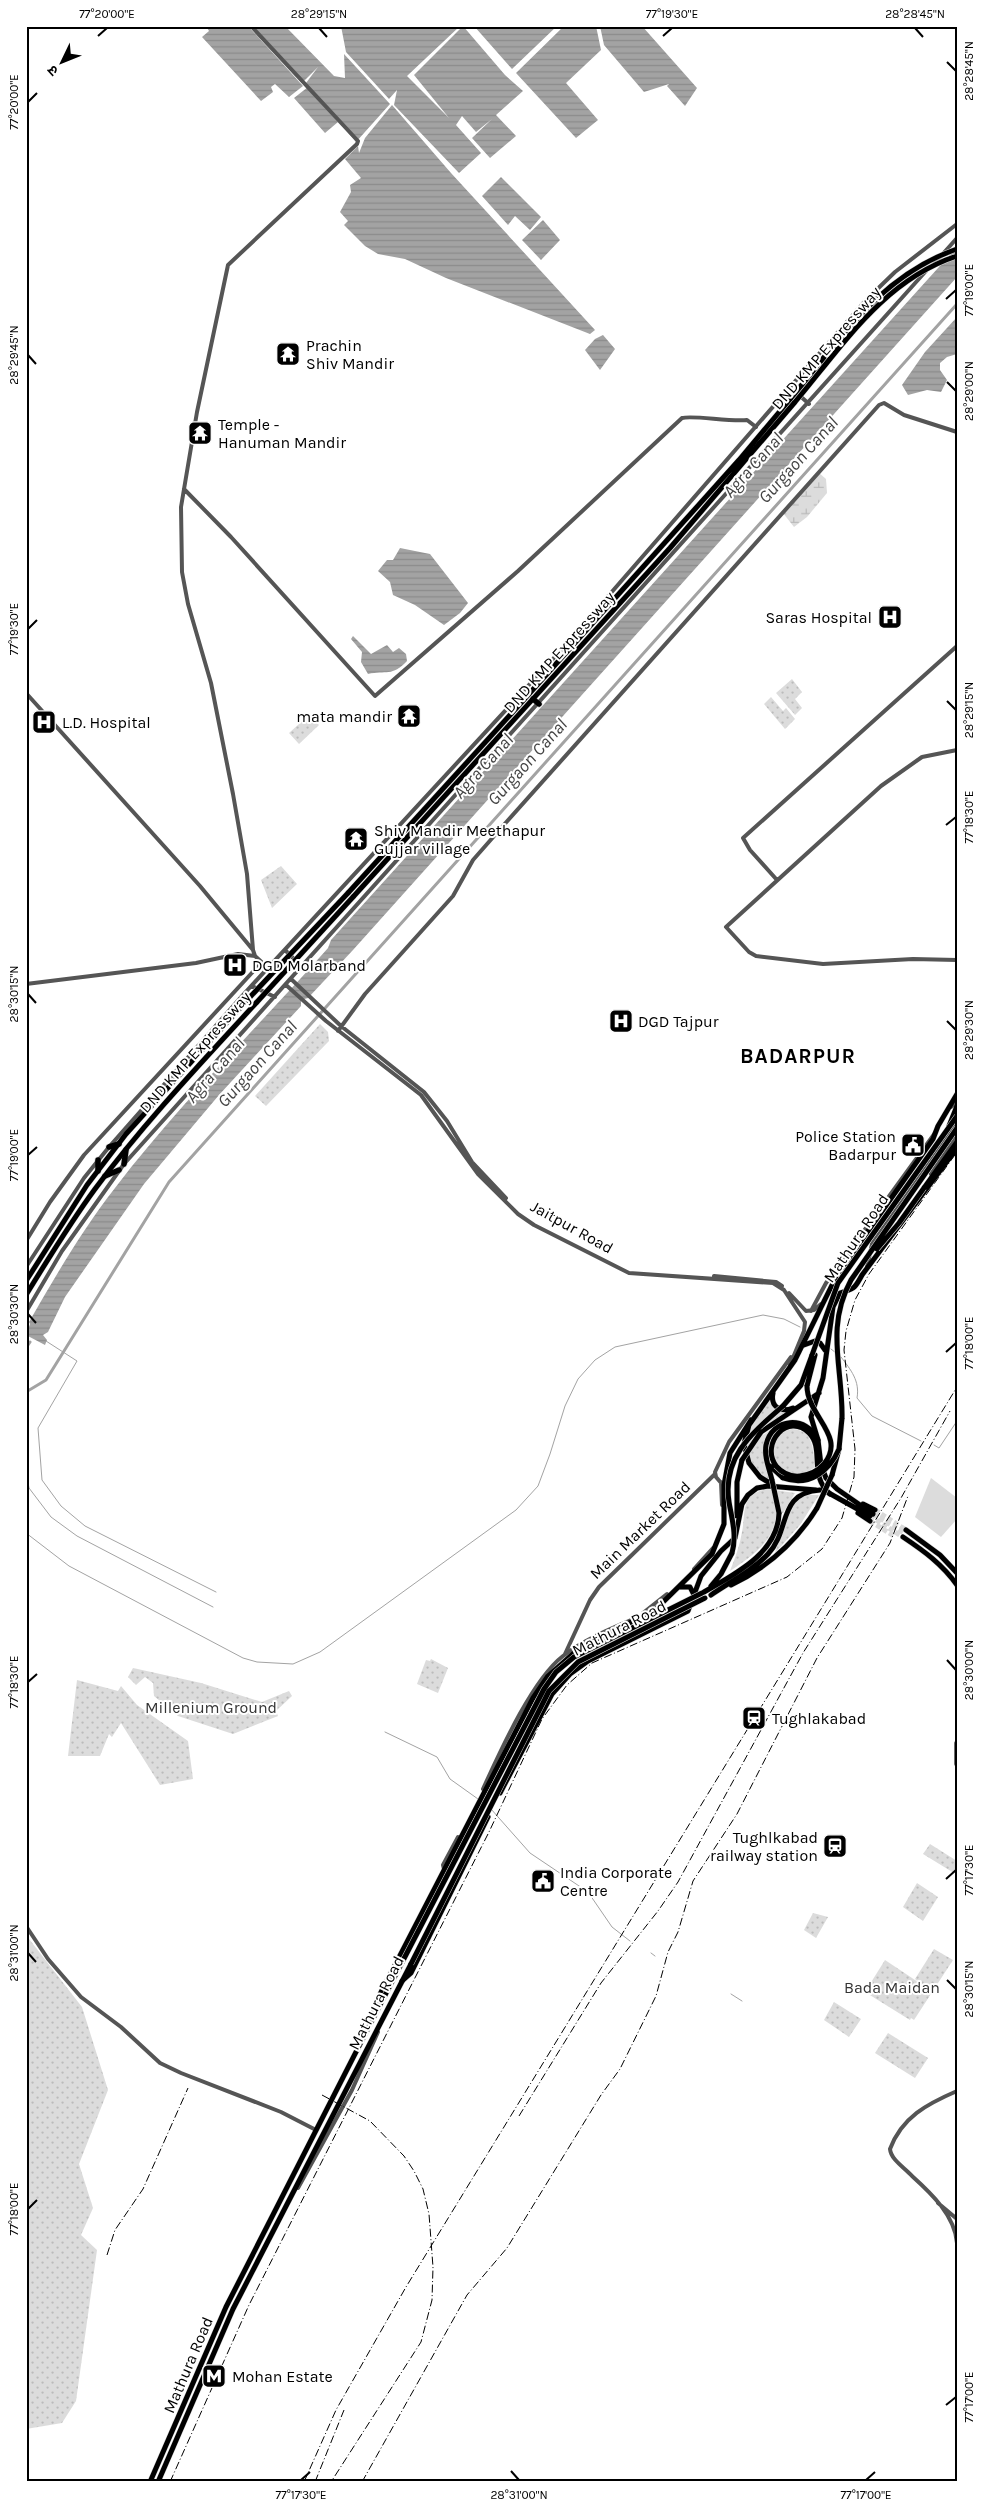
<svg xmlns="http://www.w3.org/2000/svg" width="983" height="2508" font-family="Karla,'Noto Sans Devanagari',sans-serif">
<defs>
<pattern id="green-dots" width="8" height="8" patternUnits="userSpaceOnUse" patternTransform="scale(1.25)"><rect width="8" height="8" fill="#dcdcdc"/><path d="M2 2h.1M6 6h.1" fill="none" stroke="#bbb" stroke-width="1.8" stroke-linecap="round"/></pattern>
<pattern id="wetland-marsh" width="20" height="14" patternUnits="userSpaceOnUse" patternTransform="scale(1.25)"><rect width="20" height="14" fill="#dcdcdc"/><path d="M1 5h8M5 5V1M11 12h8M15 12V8" fill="none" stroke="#bbb"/></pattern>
<pattern id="water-rules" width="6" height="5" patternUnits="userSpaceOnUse" patternTransform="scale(1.25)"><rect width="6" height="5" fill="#a3a3a3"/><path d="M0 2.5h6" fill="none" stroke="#8b8b8b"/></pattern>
</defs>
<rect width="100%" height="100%" fill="#fff"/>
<path fill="url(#green-dots)" d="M 792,679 L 802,692 L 795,699 L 802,708 L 795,715 L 776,693 Z
M 771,697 L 783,711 L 786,708 L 795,719 L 785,729 L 764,704 Z
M 309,715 L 319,725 L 299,744 L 289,733 Z
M 281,866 L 297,884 L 272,908 L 261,880 Z
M 320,1024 L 328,1032 L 329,1041 L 266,1106 L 255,1096 Z
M 771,1399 L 779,1411 L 784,1414 L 759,1431 L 763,1435 L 773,1428 C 758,1445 764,1462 770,1481 C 751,1472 741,1448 750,1428 C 754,1418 764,1408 771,1399 Z
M 792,1429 C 814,1430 813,1450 815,1467 C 780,1494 754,1437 792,1429 Z
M 767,1489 L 795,1493 L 783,1513 L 777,1512 C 775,1541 752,1556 730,1571 C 735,1558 740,1545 742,1532 C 746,1512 740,1494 767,1489 Z
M 806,1495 L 819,1495 L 800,1525 L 775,1553 C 781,1533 786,1504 806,1495 Z
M 431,1659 L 448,1668 L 438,1693 L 417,1684 L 426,1660 L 430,1661 Z
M 133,1668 L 201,1683 L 262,1702 L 289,1691 L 292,1696 L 276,1711 L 278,1716 L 233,1734 L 178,1716 L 154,1696 L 153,1683 L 145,1677 L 136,1685 L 128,1677 Z
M 77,1680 L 118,1691 L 121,1686 L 137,1705 L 188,1741 L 193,1779 L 160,1785 L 121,1723 L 112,1737 L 109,1734 L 100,1756 L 68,1756 Z
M 930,1844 L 957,1861 L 957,1869 L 954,1873 L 923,1854 Z
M 917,1883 L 938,1897 L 923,1921 L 903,1907 Z
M 813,1913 L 828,1917 L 816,1938 L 804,1930 Z
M 26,1935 L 82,2007 L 108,2090 L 79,2164 L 93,2208 L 81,2235 L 97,2250 L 76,2401 L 62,2423 L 26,2429 Z
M 934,1949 L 953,1960 L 914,2020 L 911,2018 L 910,2020 L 865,1992 L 885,1960 L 921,1984 L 915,1979 Z
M 834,2002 L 861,2019 L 849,2037 L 824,2020 Z
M 888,2033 L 928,2058 L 915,2078 L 875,2053 Z"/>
<path fill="url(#wetland-marsh)" d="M 818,472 L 826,479 L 827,493 L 807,517 L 794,527 L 783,513 Z"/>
<path fill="#dcdcdc" d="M 931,1478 L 957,1498 L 957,1519 L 941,1537 L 915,1517 Z"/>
<path fill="url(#water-rules)" d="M 206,26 L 248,26 L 303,86 L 289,97 L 275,84 L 271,87 L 273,92 L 261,101 L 202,37 L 209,31 Z
M 253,26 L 285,26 L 334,76 L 345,78 L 344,54 L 390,104 L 356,142 L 306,83 L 318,67 L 304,81 Z
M 341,26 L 460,26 L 407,76 L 449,118 L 414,75 L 463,26 L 505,75 L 523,91 L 496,115 L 516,136 L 490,158 L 472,138 L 492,119 L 476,132 L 462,116 L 456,125 L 481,153 L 459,173 L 394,105 L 397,90 L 389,99 L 346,52 Z
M 474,26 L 557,26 L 512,69 Z
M 564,26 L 596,26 L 601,50 L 566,83 L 598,120 L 576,138 L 516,73 Z
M 600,26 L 642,26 L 697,88 L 685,106 L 667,86 L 669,84 L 644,92 L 604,45 Z
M 308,87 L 338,122 L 325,133 L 294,98 Z
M 392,105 L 451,173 L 595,330 L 590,334 L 446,278 L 405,259 L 378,254 L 365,246 L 344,225 L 348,221 L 340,212 L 351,192 L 350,185 L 361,178 L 345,159 L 358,146 L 359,153 L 365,138 Z
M 501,177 L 541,217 L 530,230 L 515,216 L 508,225 L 482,196 Z
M 543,220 L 560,240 L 541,260 L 522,240 Z
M 957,247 L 957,277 L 353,950 L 308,998 L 301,1000 L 301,1006 L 219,1095 L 144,1184 L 65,1297 L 48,1332 L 43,1335 L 47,1340 L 45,1345 L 26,1335 L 30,1324 L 29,1322 C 55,1277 82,1230 115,1188 C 180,1103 257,1028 328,948 L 331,940 Z
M 957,317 L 957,354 L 947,357 L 940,363 L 940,370 L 947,380 L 941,392 L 927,390 L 908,395 L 902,385 L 925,352 Z
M 603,335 L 615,349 L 600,370 L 585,350 L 595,339 Z
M 400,548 L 430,554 L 468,603 L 460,613 L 444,625 L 415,605 L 393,595 L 390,582 L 378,571 L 387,560 L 393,560 Z
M 353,636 L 371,654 L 387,645 L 393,652 L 399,648 L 406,654 L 407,661 C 392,677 386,670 368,674 L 361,662 L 362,652 L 351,639 Z"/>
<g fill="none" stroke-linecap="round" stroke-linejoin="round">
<path stroke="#a3a3a3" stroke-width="1" d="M 46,1341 L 77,1361 L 38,1428 L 42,1480 L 61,1506 L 85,1526 L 216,1592
M 831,1349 L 836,1353
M 841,1357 C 851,1370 860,1381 857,1398 L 872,1416 L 921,1441
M 934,1445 L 939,1448 L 957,1421
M 26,1472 L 29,1488 L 51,1517 L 77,1536 L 213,1607
M 26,1533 L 69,1566 L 243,1658 L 257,1662 L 293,1664 L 320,1652 L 516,1510 L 538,1486 L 550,1454 L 565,1406 L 578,1379 L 595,1360 L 615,1347 L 763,1315 L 784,1319 L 800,1327
M 385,1732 L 437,1757 L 450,1779 L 478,1799
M 491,1809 L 530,1853 L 588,1892 L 612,1927 L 630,1941
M 651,1953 L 655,1956
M 731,1994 L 742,2001"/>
<path stroke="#a3a3a3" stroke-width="3" d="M 26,1348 L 30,1342
M 26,1392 L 46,1380 L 169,1182 L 957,304"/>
<path stroke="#d9d9d9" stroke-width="5" stroke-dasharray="5 2.5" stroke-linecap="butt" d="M 875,1510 L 906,1530
M 873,1514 L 904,1533
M 870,1516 L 903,1537
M 870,1521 L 894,1536"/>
<g stroke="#dbdbdb" stroke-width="6">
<path id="primary" d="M 804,1345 L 815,1341 L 820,1343 L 825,1350
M 773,1393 C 770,1407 781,1413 793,1408
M 761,1432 L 819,1393
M 773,1485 L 760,1477 L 749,1463 L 744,1444 L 749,1425 L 795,1360 L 837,1275 L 933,1139 L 938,1126 L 957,1094
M 827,1492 L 870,1516
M 863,1504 L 875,1510
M 858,1513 L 870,1521
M 873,1514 L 837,1489 L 826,1478 L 821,1465 L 818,1440 L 811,1417 L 823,1378 L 833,1307 L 840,1293 C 854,1288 854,1290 862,1275 L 957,1148
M 737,1516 L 737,1482 L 742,1460
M 906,1530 L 940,1555 L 957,1573
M 903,1537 C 924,1551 942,1564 957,1585
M 680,1587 L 690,1587 L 694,1595
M 957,1743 L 957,1764
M 500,1793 L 552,1694 L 570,1674 L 588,1661 L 688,1611 L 701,1576 L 721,1551 L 735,1538 L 742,1504 L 748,1495 L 757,1488 L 768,1486 L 816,1490
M 402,1981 L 411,1973 L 488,1817
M 373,2017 L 375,2004 L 533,1698 L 548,1676 L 576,1651 L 656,1609 L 712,1554 L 724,1524 L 724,1485 L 730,1453 L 751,1420"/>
</g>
<g stroke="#dbdbdb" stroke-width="6">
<path id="trunk" d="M 348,893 L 511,714 L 739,460 L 791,398
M 353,897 L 670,548 L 795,402
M 949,1126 L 957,1106
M 924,1188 L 957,1142
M 26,1281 L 87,1185 L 126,1134 L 250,997
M 26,1295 C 48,1259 70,1223 95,1189 C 144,1123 201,1063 257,1002
M 807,1386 L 815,1355
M 783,1406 L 801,1385 L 812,1355
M 770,1466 L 783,1478
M 776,1466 C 760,1443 788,1412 809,1433 C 825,1449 808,1475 830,1494
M 832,1475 L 839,1449 L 842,1418
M 772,1480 C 769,1468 764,1457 766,1445 C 772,1417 807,1415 818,1440
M 731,1585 C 766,1568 796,1542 817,1508
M 711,1586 L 721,1574 L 732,1553
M 704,1592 C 735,1574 778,1553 779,1513
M 711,1595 C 730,1582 752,1571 768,1554 C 791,1530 777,1493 820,1490
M 150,2482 L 226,2307 L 383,1999
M 158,2482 L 233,2309 L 411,1964"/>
</g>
<g stroke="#dbdbdb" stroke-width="7">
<path id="motorway" d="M 533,699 L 539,704
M 109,1147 L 119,1144
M 124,1164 L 126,1150
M 98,1171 L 98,1160
M 105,1176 L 119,1170"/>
</g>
<path stroke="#555" stroke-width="4" d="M 251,26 L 358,141 L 357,144 L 228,265 L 197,412 L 181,507 L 182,572 L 188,604 L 211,683 L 233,794 L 247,874 L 253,950
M 933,265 L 957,238
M 798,394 L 809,404
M 184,489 L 231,537 L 375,696 L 518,571 L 682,418 C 693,415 730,422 747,420 L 756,427
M 26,693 L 200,886 L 253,950 L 255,956 L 268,968
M 957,750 L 922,757 L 881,786 L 726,927 L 749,952 L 756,956 L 823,964 L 913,959 L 957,960
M 777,880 L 750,850 L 743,838 L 957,646
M 285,950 L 302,967
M 291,979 L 341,1026 L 424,1092 L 447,1121 L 472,1162 L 506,1198
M 26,984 L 196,963 L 238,954 L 255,956
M 286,985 L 326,1021 L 421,1095 L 478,1174 L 518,1214 L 534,1225 L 629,1273 L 773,1283 L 784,1290 L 805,1322 L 804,1331 L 790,1365
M 252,986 L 275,997
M 338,1031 L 365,994 L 453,896 L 473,860 L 502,827 L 879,405 L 884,403 L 904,415 L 957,432
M 951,1107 L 957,1102
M 931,1174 L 957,1136
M 26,1241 L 50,1202 L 84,1155 L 261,963
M 26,1267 L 84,1178 L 109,1147 L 242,996 L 563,648 L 865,301 L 895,272 L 957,224
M 867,1267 L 872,1244 L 957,1124
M 714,1276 L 776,1282 L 782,1286
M 789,1293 L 806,1311 L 814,1310 L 821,1304
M 811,1311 L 826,1283 L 935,1133
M 26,1312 L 62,1251 L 124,1164 L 926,271
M 721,1482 L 722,1505
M 722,1484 L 716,1477 L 715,1472 L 729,1442 L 791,1357
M 694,1569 L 713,1548
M 643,1613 L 667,1594
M 565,1654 L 590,1600 L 599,1587 L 715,1474
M 483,1789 C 500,1752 532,1680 563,1656 C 583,1640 608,1630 631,1620
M 444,1869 L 443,1865 L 458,1837
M 26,1926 L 48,1959 L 81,1997 L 121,2027 L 160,2063 L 181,2073 L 281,2112 L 316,2130
M 957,2091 C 927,2104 902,2117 890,2149 C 891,2160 905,2168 912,2176 C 932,2194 955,2216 957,2243
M 298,2188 L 352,2090 L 378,2032
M 938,2203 L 957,2219"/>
<use href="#primary" stroke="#000" stroke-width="5"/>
<use href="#trunk" stroke="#000" stroke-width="5"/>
<use href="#motorway" stroke="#000" stroke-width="5.5"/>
<path stroke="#000" stroke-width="1" stroke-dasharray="8 2.5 1 2.5" stroke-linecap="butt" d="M 322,2095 L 370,2121 L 404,2156 L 414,2171 L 423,2189 L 429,2214 L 433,2267 L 432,2300 L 421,2342 L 331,2482
M 519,2116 L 601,1983 L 658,1911 L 678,1882 L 803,1653 L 901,1498 L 950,1411
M 107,2255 L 115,2230 L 143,2189 L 188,2088
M 170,2482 L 249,2305 L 489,1832 L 542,1719 L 567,1685 L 592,1663 L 787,1577 L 822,1549 L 842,1518 L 854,1477 L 855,1449 L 844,1350 L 846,1331 L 855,1300 L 869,1274 L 957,1152
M 304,2482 L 336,2410 L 406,2287 L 957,1387
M 315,2482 L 344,2410
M 362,2482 L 467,2295 L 507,2248 L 601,2095 L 620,2069 L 656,1996 L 668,1952 L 678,1932 L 693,1881 L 737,1814 L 817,1658 L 890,1543 L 908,1496"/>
<g stroke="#dbdbdb" stroke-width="6" stroke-linecap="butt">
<path id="primary-bridge" d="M 742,1460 L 761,1432"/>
</g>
<g stroke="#dbdbdb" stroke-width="6" stroke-linecap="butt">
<path id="trunk-bridge" d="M 791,398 C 840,339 881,275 957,249
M 795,402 C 843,345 884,280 957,256
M 250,997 L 348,893
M 257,1002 L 353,897
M 877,1249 L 899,1223 L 924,1188
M 812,1355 L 838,1283 L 957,1116
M 842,1418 C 843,1368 825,1328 851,1280 L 957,1128
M 776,1466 C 783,1474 790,1477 800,1476 C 809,1475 818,1471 824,1464 C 847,1436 807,1416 807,1386
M 783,1478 C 809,1487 829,1472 839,1449
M 772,1480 L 779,1513
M 817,1508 L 832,1475
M 732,1553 C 737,1535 732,1520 729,1502 C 722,1457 752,1433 783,1406
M 411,1964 L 549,1691 L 578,1662 L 705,1598
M 383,1999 L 544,1689 L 556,1672 L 574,1657 L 702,1593"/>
</g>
<use href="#primary-bridge" stroke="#000" stroke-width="5"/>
<use href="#trunk-bridge" stroke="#000" stroke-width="5"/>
</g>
<path fill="none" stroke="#000" stroke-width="2" d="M 319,28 L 327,37M 915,28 L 923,37M 98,36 L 107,28M 663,36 L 672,28M 947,62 L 956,71M 28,102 L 37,93M 946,299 L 956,290M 28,355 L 36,364M 947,382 L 956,391M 28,629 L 37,620M 947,701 L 956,710M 946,825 L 956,817M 28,994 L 36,1003M 947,1021 L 956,1030M 28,1155 L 37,1147M 28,1314 L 36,1323M 946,1352 L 956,1343M 947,1660 L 956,1670M 28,1682 L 37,1674M 946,1879 L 956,1870M 28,1953 L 36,1962M 947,1980 L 956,1989M 28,2209 L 37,2200M 946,2405 L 956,2397M 511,2471 L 519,2480M 301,2480 L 310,2472M 866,2480 L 875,2472"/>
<defs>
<g id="temple-square" transform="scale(1.25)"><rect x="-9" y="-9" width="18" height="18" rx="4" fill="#000" stroke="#fff"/><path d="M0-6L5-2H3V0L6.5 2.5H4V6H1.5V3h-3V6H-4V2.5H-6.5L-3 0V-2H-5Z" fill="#fff"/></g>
<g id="hospital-square" transform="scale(1.25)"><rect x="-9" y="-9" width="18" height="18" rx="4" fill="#000" stroke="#fff"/><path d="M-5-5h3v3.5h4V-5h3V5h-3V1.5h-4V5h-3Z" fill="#fff"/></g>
<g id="civic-square" transform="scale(1.25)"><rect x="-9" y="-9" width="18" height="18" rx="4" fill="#000" stroke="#fff"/><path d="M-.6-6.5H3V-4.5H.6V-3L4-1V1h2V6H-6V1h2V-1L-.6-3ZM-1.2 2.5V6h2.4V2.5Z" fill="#fff"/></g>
<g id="station-square" transform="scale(1.25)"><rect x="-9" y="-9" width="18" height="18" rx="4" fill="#000" stroke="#fff"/><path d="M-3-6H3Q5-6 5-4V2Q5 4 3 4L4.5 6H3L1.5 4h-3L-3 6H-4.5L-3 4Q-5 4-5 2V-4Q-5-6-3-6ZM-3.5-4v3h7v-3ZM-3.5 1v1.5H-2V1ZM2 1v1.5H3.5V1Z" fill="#fff"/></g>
<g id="metro-square" transform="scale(1.25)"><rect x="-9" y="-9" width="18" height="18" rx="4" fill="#000" stroke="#fff"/><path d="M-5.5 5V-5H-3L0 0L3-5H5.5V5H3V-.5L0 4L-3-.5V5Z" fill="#fff"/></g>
</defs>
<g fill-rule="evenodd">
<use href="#temple-square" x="288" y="354"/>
<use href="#temple-square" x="200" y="433"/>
<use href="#hospital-square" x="890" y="617"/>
<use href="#temple-square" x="409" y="716"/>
<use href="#hospital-square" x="44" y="722"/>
<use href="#temple-square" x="356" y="839"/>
<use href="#hospital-square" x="235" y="965"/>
<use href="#hospital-square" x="621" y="1021"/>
<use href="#civic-square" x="913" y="1145"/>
<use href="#station-square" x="754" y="1718"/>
<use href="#station-square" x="835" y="1846"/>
<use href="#civic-square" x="543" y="1881"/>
<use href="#metro-square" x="214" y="2376"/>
</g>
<g text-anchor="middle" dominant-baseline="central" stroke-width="4" stroke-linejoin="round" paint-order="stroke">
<g font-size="16" fill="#000" stroke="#fff" text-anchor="start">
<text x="306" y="345">Prachin<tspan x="306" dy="18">Shiv Mandir</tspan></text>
<text x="218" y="424">Temple -<tspan x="218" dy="18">Hanuman Mandir</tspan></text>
<text x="872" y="617" text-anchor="end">Saras Hospital</text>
<text x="392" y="716" text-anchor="end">mata mandir</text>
<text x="62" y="722">L.D. Hospital</text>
<text x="374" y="830">Shiv Mandir Meethapur<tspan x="374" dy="18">Gujjar village</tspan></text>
<text x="252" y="965">DGD Molarband</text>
<text x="638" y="1021">DGD Tajpur</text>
<text x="896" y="1136" text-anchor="end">Police Station<tspan x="896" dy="18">Badarpur</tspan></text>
<text x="772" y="1718">Tughlakabad</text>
<text x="818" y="1837" text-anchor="end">Tughlkabad<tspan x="818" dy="18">railway station</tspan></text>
<text x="560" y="1872">India Corporate<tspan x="560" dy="18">Centre</tspan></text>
<text x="232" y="2376">Mohan Estate</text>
</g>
<g font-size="16" fill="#000" stroke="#fff">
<text transform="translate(826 348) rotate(-49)">DND KMP Expressway</text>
<text transform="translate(559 652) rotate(-48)">DND KMP Expressway</text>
<text transform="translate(195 1052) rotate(-48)">DND KMP Expressway</text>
<text transform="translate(572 1227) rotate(29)">Jaitpur Road</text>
<text transform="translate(856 1238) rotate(-56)">Mathura Road</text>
<text transform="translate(640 1530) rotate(-44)">Main Market Road</text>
<text transform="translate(619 1628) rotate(-27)">Mathura Road</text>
<text transform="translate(376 2003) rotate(-63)">Mathura Road</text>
<text transform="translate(188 2365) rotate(-67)">Mathura Road</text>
</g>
<g font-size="16" fill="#333" stroke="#fff">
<text x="211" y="1707">Millenium Ground</text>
<text x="892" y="1987">Bada Maidan</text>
</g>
<g font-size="18" font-style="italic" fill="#444" stroke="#fff">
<text transform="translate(798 460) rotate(-48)">Gurgaon Canal</text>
<text transform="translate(753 465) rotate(-48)">Agra Canal</text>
<text transform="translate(527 762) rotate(-48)">Gurgaon Canal</text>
<text transform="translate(483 766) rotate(-48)">Agra Canal</text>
<text transform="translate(257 1064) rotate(-48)">Gurgaon Canal</text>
<text transform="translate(215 1070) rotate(-49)">Agra Canal</text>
</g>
<g font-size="21" font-weight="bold" letter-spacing="1" fill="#000" stroke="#fff">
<text x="798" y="1056">BADARPUR</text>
</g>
</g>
<rect width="983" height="2508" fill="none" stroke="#ffffff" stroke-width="55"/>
<g transform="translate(62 62) rotate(227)" stroke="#ffffff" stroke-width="4" paint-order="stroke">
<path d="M0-4L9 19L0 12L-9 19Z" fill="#000000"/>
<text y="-8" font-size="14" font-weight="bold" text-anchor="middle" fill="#000000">उ</text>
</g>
<rect x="28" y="28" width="928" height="2452" fill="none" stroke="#000" stroke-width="2"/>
<g font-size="12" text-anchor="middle" fill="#000">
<text x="107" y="18">77°20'00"E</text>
<text x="319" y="18">28°29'15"N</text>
<text x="672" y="18">77°19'30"E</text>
<text x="915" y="18">28°28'45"N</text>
<text transform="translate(969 71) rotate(-90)" y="4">28°28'45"N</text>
<text transform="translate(14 102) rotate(-90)" y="4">77°20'00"E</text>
<text transform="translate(969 290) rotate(-90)" y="4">77°19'00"E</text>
<text transform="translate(14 355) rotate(-90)" y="4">28°29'45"N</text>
<text transform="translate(969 391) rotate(-90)" y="4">28°29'00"N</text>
<text transform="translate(14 629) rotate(-90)" y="4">77°19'30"E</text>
<text transform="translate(969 710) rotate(-90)" y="4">28°29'15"N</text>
<text transform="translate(969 817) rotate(-90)" y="4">77°18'30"E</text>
<text transform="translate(14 994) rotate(-90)" y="4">28°30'15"N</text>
<text transform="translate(969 1030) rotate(-90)" y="4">28°29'30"N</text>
<text transform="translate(14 1155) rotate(-90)" y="4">77°19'00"E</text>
<text transform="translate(14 1314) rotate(-90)" y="4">28°30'30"N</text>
<text transform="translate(969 1343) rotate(-90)" y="4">77°18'00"E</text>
<text transform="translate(969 1670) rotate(-90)" y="4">28°30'00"N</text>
<text transform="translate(14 1682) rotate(-90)" y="4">77°18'30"E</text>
<text transform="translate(969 1870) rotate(-90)" y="4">77°17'30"E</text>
<text transform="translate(14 1953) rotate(-90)" y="4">28°31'00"N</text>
<text transform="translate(969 1989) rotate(-90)" y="4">28°30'15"N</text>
<text transform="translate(14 2209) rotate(-90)" y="4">77°18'00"E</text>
<text transform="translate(969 2397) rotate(-90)" y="4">77°17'00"E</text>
<text x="301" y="2499">77°17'30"E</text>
<text x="519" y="2499">28°31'00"N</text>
<text x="866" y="2499">77°17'00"E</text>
</g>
</svg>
